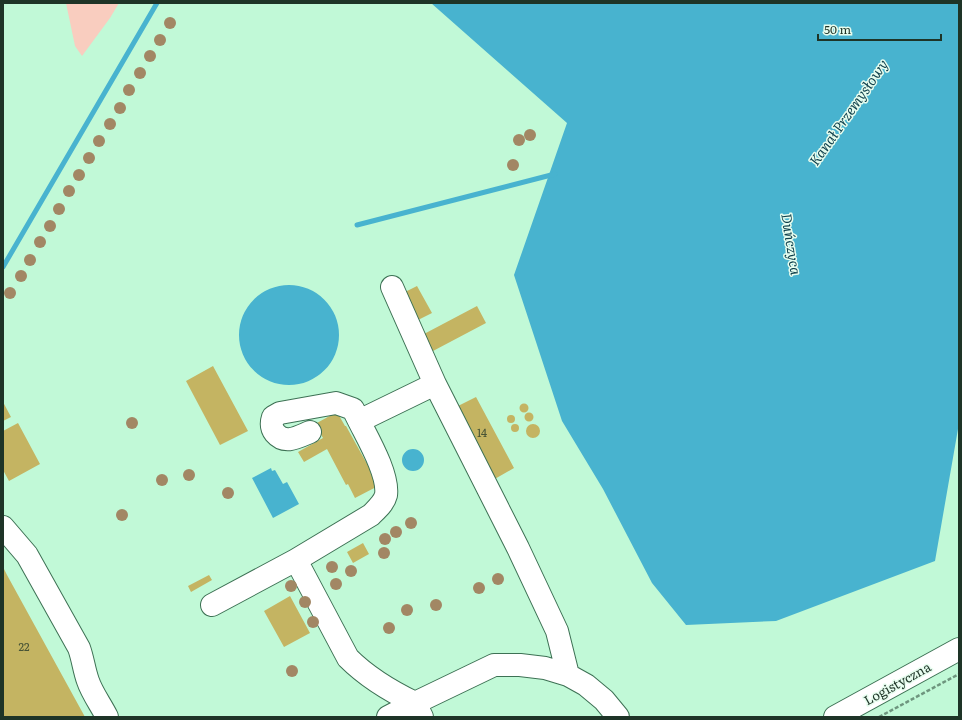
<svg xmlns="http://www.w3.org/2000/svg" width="962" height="720" font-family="Literata,serif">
<rect width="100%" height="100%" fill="#c1f9d7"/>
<path fill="#f9cdbf" d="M 66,3 L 119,3 L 110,18 L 82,56 L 75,46 Z"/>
<path fill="#48b3cf" d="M 431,3 L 959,3 L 959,428 L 958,429 L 935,561 L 776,621 L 686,625 L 652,583 L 603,489 L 562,421 L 514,275 L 567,123 Z
M239 335a50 50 0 1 1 100 0a50 50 0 1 1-100 0Z
M402 460a11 11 0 1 1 22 0a11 11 0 1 1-22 0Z
M 271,468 L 272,471 L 275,470 L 283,484 L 287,482 L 299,504 L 273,518 L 252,478 Z"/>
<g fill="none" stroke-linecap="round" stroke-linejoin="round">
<path stroke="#48b3cf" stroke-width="5" d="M 357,225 L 555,174
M 3,267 L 157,3"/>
</g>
<path fill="#c4b462" d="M 417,286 L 432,313 L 418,320 L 403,293 Z
M 477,306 L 486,323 L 433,351 L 424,334 Z
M 213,366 L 248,431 L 220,445 L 186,381 Z
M 476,397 L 514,468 L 493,480 L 456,407 Z
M 3,402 L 11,417 L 3,421 Z
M519.5 408a4.5 4.5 0 1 1 9 0a4.5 4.5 0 1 1-9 0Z
M 337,412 L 345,426 L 346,426 L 371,471 L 370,472 L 378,486 L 355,498 L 348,484 L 346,485 L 327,449 L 304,462 L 298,452 L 323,438 L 315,424 Z
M524.5 417a4.5 4.5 0 1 1 9 0a4.5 4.5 0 1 1-9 0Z
M507 419a4 4 0 1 1 8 0a4 4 0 1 1-8 0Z
M 18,423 L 40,464 L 9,481 L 3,470 L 3,431 Z
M526 431a7 7 0 1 1 14 0a7 7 0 1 1-14 0Z
M511 428a4 4 0 1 1 8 0a4 4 0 1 1-8 0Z
M 363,543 L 369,554 L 353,563 L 347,552 Z
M 3,567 L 7,575 L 85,717 L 3,717 Z
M 209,575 L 212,580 L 191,592 L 188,586 Z
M 290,596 L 310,633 L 284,647 L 264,611 Z"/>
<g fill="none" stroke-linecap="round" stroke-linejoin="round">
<g stroke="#3d7154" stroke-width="24">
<path id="minor" d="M 392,287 L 435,384
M 310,432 C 298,437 285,445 275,433 C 271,428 271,423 273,417 L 280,413 L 336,403 L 353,409 L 359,421
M 3,527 L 27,555 L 79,648 C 83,659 84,670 88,681 C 92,693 101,705 107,717
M 212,605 L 296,560
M 568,675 L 557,631 L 518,548 L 435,384 L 359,421 C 368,439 389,475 386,495 C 384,503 377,509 371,515 L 296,560 L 348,658 C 367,677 390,691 415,703 L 494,665 L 520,665 L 545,668 L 568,675 L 586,685 L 604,700 L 618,717
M 388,717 L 415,703 L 422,717
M 835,717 L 959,649"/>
</g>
<path stroke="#6e957e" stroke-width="2.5" stroke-dasharray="4 2" stroke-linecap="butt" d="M 879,717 L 959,674"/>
<use href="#minor" stroke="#fff" stroke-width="22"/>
</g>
<g fill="#a28764">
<circle cx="170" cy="23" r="6"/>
<circle cx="160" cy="40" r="6"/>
<circle cx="150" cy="56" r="6"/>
<circle cx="140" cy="73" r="6"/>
<circle cx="129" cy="90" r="6"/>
<circle cx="120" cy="108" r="6"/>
<circle cx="110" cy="124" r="6"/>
<circle cx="530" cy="135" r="6"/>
<circle cx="519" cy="140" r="6"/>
<circle cx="99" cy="141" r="6"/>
<circle cx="89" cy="158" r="6"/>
<circle cx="513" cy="165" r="6"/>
<circle cx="79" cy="175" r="6"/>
<circle cx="69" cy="191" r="6"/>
<circle cx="59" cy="209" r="6"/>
<circle cx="50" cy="226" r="6"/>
<circle cx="40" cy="242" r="6"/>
<circle cx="30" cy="260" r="6"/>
<circle cx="21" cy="276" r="6"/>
<circle cx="10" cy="293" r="6"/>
<circle cx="132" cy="423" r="6"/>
<circle cx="189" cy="475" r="6"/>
<circle cx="162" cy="480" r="6"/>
<circle cx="228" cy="493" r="6"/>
<circle cx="122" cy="515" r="6"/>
<circle cx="411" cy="523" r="6"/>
<circle cx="396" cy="532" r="6"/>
<circle cx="385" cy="539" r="6"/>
<circle cx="384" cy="553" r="6"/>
<circle cx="332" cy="567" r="6"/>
<circle cx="351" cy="571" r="6"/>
<circle cx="498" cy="579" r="6"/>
<circle cx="336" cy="584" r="6"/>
<circle cx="291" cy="586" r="6"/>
<circle cx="479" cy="588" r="6"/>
<circle cx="305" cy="602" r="6"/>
<circle cx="436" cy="605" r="6"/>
<circle cx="407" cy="610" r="6"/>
<circle cx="313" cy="622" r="6"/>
<circle cx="389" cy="628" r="6"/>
<circle cx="292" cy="671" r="6"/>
</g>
<g text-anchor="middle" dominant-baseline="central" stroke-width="3" stroke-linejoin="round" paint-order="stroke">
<g font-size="11" fill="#485436">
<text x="482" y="432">14</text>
<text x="24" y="646">22</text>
</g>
<g font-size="13" fill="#1e3427" stroke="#e7fdef">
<text transform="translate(897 683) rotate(-29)">Logistyczna</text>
</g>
<g font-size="14" font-style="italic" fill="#0e3f4b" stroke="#e7fdef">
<text transform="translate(848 112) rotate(-55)">Kanał Przemysłowy</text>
<text transform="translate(792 244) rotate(81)">Duńczyca</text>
</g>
</g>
<rect width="962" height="720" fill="none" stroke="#1e3427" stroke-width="8"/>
<path d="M818 34v6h123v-6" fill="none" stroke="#1e3427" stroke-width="2"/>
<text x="824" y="34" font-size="12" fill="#1e3427" stroke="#e7fdef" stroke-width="3" paint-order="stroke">50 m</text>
</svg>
